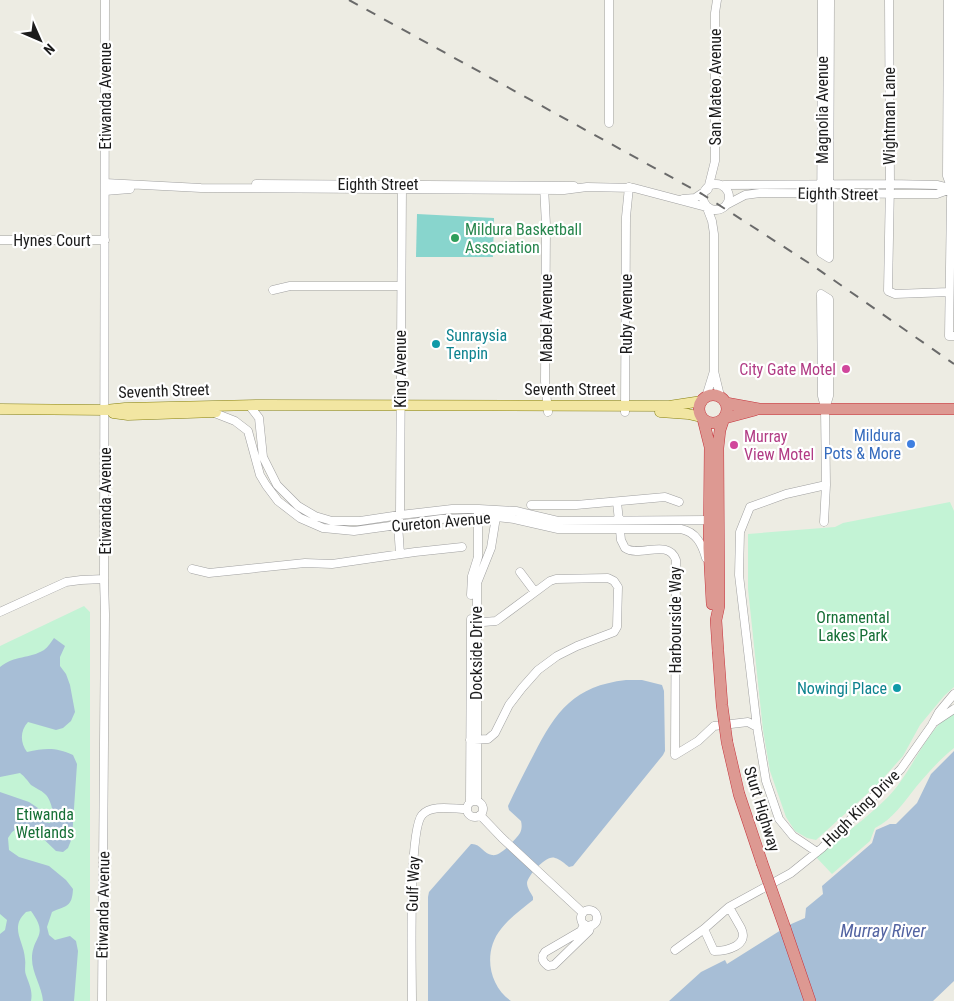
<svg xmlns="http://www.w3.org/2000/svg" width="954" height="1001" font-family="'Roboto Condensed',sans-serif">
<rect width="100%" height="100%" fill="#edece3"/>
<path fill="#c3f3d5" d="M 950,502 L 954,511 L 954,687 L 944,696 L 920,725 L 903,756 L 878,784 L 816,840 L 807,838 L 795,831 L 786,817 L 770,771 L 763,730 L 748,589 L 748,534 L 835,527 L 843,523 Z
M 84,606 L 90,612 L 90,1001 L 0,1001 L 0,646 Z
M 954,711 L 954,748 C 940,759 928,773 916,787 C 904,802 893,819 875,828 L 870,841 L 832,874 L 816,857 C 840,837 866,819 888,797 C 913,771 924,732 954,711 Z"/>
<path fill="#88d5cd" d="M 417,214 L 494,218 L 493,257 L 416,257 Z"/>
<path fill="#a7bed6" d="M 54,638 L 65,646 L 60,657 L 60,666 L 66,674 L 70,685 L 75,712 L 71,721 L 63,728 L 56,730 L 28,722 C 20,731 20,742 27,752 C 45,748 56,747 73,755 L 77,764 L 72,838 L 68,848 L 63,852 L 56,851 L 32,828 L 21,826 L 12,832 L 8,838 L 9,850 L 19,857 L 49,866 L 66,880 L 73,889 C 72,908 66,905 52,912 L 47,927 L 49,935 L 55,940 L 70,936 L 76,941 L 78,951 L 74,1001 L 43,1001 C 42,987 32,973 32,959 C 32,935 50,937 31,911 L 26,912 C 9,928 24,941 25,959 C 26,965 24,969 26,975 C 29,984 33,991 31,1001 L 0,1001 L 0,934 L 5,930 L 7,920 L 0,914 L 0,792 L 29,802 L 38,808 L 44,822 L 50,823 C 56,817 51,799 45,794 C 41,790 35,788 31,785 C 27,780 25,777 20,773 L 0,777 L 0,667 C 15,655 29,659 44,650 C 48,647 51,642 54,638 Z
M 626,680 L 642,680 L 662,685 L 664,691 L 665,751 L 663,755 L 573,866 L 569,867 C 565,864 560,859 555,858 C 547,854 528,875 527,883 C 527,888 531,893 533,897 L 533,900 C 522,909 509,918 501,929 C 483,951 488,985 511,1001 L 428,1001 L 428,897 L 429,892 L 471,844 C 480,843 484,854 492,855 C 500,857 516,839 520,833 C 522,829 522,825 521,821 L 509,810 L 508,806 C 516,789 525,771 534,754 C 556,711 574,686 626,680 Z
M 954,751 L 954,981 L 933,1001 L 669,1001 L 701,972 L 725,960 L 727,964 L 789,925 L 805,918 L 806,908 L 823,894 L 822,886 L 872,843 L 876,830 L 890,824 L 896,824 L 917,803 L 931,774 Z"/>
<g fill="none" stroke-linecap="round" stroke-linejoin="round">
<g stroke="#a0a0a0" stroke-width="9">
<path id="minor" d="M 822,0 L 821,253 L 829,258 L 830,0
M 889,0 L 890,184 L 888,291 L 895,294 L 949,292
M 948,0 L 947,176 L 951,187
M 954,0 L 953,176 L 951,198 L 949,336 L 954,336
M 609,123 L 609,0
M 105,183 L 201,188 L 564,190 L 587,187 L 634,188 L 706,207
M703 197a13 13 0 1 1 26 0a13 13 0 1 1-26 0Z
M 256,184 L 574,186
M 724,185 L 890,184 L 937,185 L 954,189
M 544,186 L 546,225 L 545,381 L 548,412
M 708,189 L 715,161 L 715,13 L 717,0
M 105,191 L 130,189
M 683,199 L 695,198 L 707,190
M 726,205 L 745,195 L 760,193 L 937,194 L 951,189
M 707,208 L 712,221 L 714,234 L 714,371 L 720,396
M 0,240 L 105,240
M 273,290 L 290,286 L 400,286
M 821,294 L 829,299 L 829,396 L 825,409 L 826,485 L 824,522
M 821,294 L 822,396 L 825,407
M 706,397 L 714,371
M 249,405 L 259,418 L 263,457 L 277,485 L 298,506 L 315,516 L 332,521 L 360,521 L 400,515 L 452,509 L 479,509 L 516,511 L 558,521 L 709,520 L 712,523
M 212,412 L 235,421 L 248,431 L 260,475 L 266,485 L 278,501 L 300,518 L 323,528 L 354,531 L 441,519 L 496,517 L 514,519 L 558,529 L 681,529 C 696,532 702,544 706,558
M 625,412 L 626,217 L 629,187
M 617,502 L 621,540 L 625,548 C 640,558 668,538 676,560 L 675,755
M 531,505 L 576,505 L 665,497 L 679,502
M 400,554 L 398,524 L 400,515 L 402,186
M 192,569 L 209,573 L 305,563 L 332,564 L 415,552 L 462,547
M 520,572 L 535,592
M 471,595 L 472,576 L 478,557 L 478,513
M 0,612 L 66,582 L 81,580 L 104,579
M 933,723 L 954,709
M 470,740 L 488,739 L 495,733 L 509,705 L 522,688 L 538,670 L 557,656 L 577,646 L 614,632 L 617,627 L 618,587 L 614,581 L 608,578 L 556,579 L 550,581 L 496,621 L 471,623
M 675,755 L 698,741 L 714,726 L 748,722 L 757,727
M467 809a8 8 0 1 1 16 0a8 8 0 1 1-16 0Z
M 477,801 L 477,583 L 491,548 L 496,517 L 495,513
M 470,802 L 471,619
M 480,815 L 502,838 L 583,913
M 817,852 L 793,836 L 779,819 L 766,781 L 757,727 L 739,575 L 740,532 L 750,507 L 786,494 L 826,485
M 729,907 C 733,914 737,921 741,928 C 750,946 726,951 714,951 L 704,929 L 729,907 L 791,873 L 822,848 L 901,769 L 932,725 L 939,712 L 954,694
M581 918a8 8 0 1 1 16 0a8 8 0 1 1-16 0Z
M 584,924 L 581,931 L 545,952 C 540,958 543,962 548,966 L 554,965 L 589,931 L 591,925
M 675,950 L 704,929
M 102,1001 L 105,614 L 104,579 L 105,0
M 412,1001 C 412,971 408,831 422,815 C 431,804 454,809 466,809"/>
</g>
<g stroke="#87810e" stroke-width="11">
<path id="major" d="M 0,409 L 105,410 L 125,408 L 259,405 L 669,406 L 702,401
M 660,412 L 688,414 L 701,417
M 113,413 L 128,415 L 216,412"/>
</g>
<g stroke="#c6343d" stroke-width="12">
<path id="highway" d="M699 409a14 14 0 1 1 28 0a14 14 0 1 1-28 0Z
M 726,403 L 759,409 L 954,409
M 725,418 L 755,410
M 703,419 L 710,447 L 709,548 L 712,604
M 718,651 L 716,620 L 719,606 L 718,448 L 720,430 L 723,421
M 727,742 L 739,794 L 762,863
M 785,928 L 810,1001"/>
</g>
<use href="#minor" stroke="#fff" stroke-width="8"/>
<use href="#major" stroke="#f2e6a2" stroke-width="10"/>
<use href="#highway" stroke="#dd9992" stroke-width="11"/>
<path stroke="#6a6a6a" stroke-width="2" stroke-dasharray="10 10" stroke-linecap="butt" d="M 349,0 L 702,194 L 812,265 L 954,364"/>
<g stroke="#c6343d" stroke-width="12" stroke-linecap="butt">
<path id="highway-bridge" d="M 718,651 L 722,705 L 727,742
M 762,863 L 785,928"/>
</g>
<use href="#highway-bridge" stroke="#dd9992" stroke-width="11"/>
</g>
<circle fill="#2e9e5b" stroke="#fff" stroke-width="2" cx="455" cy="238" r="5"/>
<g fill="#0f9aa8" stroke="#fff" stroke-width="2">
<circle cx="436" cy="344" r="5"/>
<circle cx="897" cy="688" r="5"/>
</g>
<g fill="#d1479c" stroke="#fff" stroke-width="2">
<circle cx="846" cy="369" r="5"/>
<circle cx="734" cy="445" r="5"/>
</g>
<circle fill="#3f7fe0" stroke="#fff" stroke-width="2" cx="911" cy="444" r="5"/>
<g text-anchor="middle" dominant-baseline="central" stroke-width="4.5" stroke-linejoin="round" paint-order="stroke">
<g font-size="16" fill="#1c1c1c" stroke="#fff">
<text transform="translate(715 87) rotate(-90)">San Mateo Avenue</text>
<text transform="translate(105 96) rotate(-90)">Etiwanda Avenue</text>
<text transform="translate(822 110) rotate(-90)">Magnolia Avenue</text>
<text transform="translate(889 116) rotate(-90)">Wightman Lane</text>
<text x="378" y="184">Eighth Street</text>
<text transform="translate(838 194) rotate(1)">Eighth Street</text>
<text x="52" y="240">Hynes Court</text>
<text transform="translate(626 314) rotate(-90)">Ruby Avenue</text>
<text transform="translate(546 318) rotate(-90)">Mabel Avenue</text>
<text transform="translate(400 369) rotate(-90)">King Avenue</text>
<text x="570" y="389">Seventh Street</text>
<text transform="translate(164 391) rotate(-2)">Seventh Street</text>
<text transform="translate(105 501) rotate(-90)">Etiwanda Avenue</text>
<text transform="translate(441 522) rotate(-5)">Cureton Avenue</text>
<text transform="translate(675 620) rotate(-90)">Harbourside Way</text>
<text transform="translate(476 653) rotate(-90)">Dockside Drive</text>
<text transform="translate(861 808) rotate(-45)">Hugh King Drive</text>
<text transform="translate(762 809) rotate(73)">Sturt Highway</text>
<text transform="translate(413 884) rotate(-88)">Gulf Way</text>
<text transform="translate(103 905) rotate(-89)">Etiwanda Avenue</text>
</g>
<g font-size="16" fill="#27864d" stroke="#fff" text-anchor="start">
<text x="465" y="229">Mildura Basketball<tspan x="465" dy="18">Association</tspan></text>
</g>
<g font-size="16" fill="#0d838f" stroke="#fff" text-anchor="start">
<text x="446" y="335">Sunraysia<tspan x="446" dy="18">Tenpin</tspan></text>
<text x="887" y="688" text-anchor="end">Nowingi Place</text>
</g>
<g font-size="16" fill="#b23c85" stroke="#fff" text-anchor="end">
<text x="836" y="369">City Gate Motel</text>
<text x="744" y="436" text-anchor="start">Murray<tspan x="744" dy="18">View Motel</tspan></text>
</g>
<g font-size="16" fill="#366cbe" stroke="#fff" text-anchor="end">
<text x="901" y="435">Mildura<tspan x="901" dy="18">Pots &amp; More</tspan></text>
</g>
<g font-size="16" fill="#166f36" stroke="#fff">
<text x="853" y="617">Ornamental<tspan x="853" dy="18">Lakes Park</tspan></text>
<text x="45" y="814">Etiwanda<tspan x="45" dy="18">Wetlands</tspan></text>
</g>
<g font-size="18" font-style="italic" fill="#5364a2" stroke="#fff">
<text x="883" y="930">Murray River</text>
</g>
</g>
<g transform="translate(40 40) rotate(135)" stroke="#ffffff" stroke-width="4" paint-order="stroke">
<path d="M0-4L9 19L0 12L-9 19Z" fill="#1c1c1c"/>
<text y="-8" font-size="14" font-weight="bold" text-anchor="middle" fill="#1c1c1c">N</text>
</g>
</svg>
